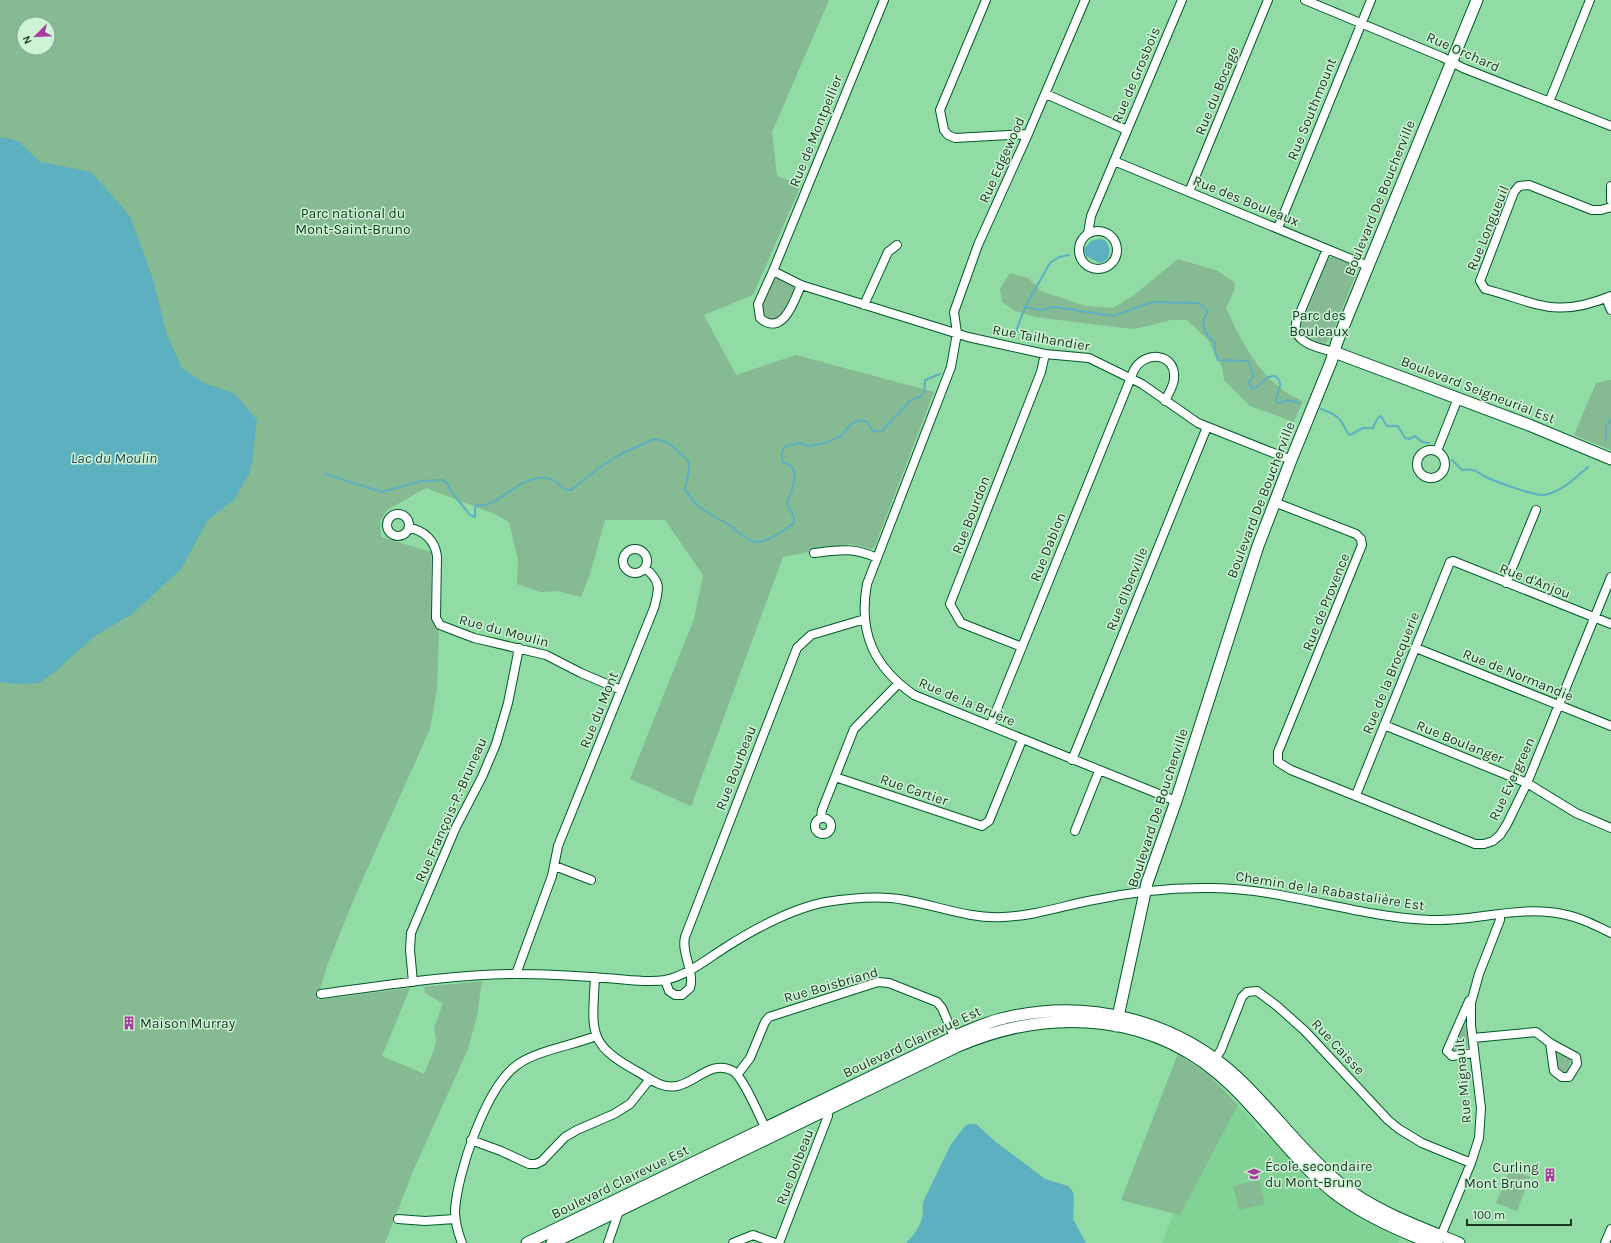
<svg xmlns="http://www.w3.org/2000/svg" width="1611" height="1243" font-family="Karla,sans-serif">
<rect width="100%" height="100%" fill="#91dba4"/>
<path fill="#80d295" d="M 1238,1105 L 1255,1123 L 1255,1126 L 1279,1145 L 1334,1199 L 1371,1223 L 1401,1237 L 1398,1243 L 1162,1243 L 1174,1213 L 1180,1215 Z"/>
<path fill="#85ba92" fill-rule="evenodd" d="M 0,0 L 829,0 L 772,132 L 777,176 L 801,185 L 753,295 L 704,315 L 736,375 L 796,355 L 934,392 L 875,546 L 871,549 L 850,544 L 783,557 L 691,806 L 630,779 L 694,619 L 703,575 L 665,520 L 605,520 L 590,574 L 581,597 L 557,591 L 541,592 L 517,584 L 518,560 L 509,522 L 495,514 L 426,488 L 387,510 L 380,521 L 381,537 L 431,552 L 431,615 L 439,629 L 437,688 L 430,729 L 353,901 L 327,966 L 317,1000 L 410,988 L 382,1056 L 424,1074 L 434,1050 L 436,1041 L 434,1028 L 442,1006 L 441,1002 L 425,993 L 424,987 L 482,981 L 477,1016 L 468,1049 L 413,1171 L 385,1243 L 0,1243 ZM 24,24 L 48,24 L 48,48 L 24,48 Z
M 1331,257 L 1335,257 L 1355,265 L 1357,271 L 1331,337 L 1325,344 L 1303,335 L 1301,326 L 1327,261 Z
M 1178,259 L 1218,271 L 1235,283 L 1234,291 L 1226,308 C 1243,345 1263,385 1303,401 L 1294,422 L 1250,406 L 1224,380 L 1222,367 L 1208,340 L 1187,320 L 1171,320 L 1134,329 L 1090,324 L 1036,317 L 1015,311 L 1002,302 L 1000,289 L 1010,273 L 1028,278 L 1041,291 L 1086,306 L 1113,308 L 1134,295 Z
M 773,271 L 801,285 L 789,312 L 768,323 L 758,313 Z
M 1611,380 L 1611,450 L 1574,435 L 1596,383 Z
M 1465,1023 L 1468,1046 L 1465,1049 L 1455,1050 L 1454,1047 Z
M 1557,1053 L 1571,1060 L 1567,1073 L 1558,1069 L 1555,1054 Z
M 1178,1054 L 1209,1075 L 1238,1105 L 1180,1215 L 1121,1200 Z
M 1510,1169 L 1530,1177 L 1517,1211 L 1496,1203 Z
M 1259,1180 L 1265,1204 L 1239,1210 L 1233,1186 Z"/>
<path fill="#5cb0c0" d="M 2,137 L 18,141 L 40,162 L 91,172 L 130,216 L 152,276 L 167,335 L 182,368 L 206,384 L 234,393 L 257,420 L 252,463 L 249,474 L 234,500 L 208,520 L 181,569 L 132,614 L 95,636 L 56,671 L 39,683 L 16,684 L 0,682 L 0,139 Z
M 1099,239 L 1105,240 C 1110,248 1111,251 1107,260 L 1100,263 L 1086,256 L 1084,249 L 1091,241 Z
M 970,1124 L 976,1124 L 996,1142 L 1045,1179 L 1068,1186 L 1073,1192 L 1074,1199 L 1073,1219 L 1086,1243 L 906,1243 C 913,1236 919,1229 922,1218 C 924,1213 922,1208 923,1202 L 951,1144 L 965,1126 Z"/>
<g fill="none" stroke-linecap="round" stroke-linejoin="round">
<path stroke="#5cb0c0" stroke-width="2" d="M 1025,307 L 1050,263 L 1059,257 L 1069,255
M 1015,334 L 1025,307 L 1041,310 L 1055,307 L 1113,316 L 1152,302 L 1199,303 L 1207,310 C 1208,315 1205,315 1204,319 C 1201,331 1209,336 1215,343 L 1215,352 L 1218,360 L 1248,361 L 1254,376 L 1249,382 L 1251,389 C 1260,389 1264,375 1275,376 C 1285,383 1277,392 1276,401 L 1278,403 L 1289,400 L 1299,403
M 1321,409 C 1329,412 1336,414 1341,421 C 1345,426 1345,432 1350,435 L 1363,428 L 1373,428 L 1377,419 L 1381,416 L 1387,426 L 1398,426 L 1405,438 L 1409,439 L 1415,436 L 1422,442 L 1429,443
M 1606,440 L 1606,426 L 1611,420
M 1452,460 L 1462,470 C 1477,468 1475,472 1488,478 C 1497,482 1535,496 1544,495 C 1560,493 1576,477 1588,467
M 325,474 L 382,492 L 421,481 L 443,480 L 447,483 L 450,490 L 470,515 L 475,517 L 475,508 L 478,505 C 498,510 521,470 551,479 C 556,481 562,487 566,490 L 571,490 L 600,467 L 621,454 L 654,439 L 667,442 L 688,460 L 689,470 L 685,489 C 696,510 714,515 732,527 C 739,532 746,540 755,542 C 767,543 785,530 794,523 L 794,517 L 787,504 C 790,494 799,476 792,467 C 789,463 785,464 782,461 L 782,451 L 785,446 L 800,443 L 808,446 L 826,443 L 842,435 L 851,424 L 860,420 L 867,422 L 873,431 L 881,432 L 910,401 L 921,396 L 924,392 L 925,380 L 940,374"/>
<g stroke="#015829" stroke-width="10">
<path id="street" d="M 986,0 L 940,110 L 944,130 L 948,135 L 955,138 L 1028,134
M 1085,0 L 1028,134 L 978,245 L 954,312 L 957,333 L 951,367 L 867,584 C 858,633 874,667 914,695 L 1176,801
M 1305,0 L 1442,57 L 1463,68 L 1611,126
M 1046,94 L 1127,130
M 1549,102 L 1590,0
M 1114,161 L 1368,266
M 1611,186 L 1611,200
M 1189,192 L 1268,0
M 1611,207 L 1601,210 L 1592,210 L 1529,185 L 1519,186 L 1514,192 L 1480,281 L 1485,289 C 1538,303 1555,319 1611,296
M 1278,228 L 1371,0
M1079 250a19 19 0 1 1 38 0a19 19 0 1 1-38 0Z
M 1088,233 L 1091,216 L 1182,0
M 1327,249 L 1297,320 C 1289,342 1318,348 1334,352
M 773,271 L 801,285 L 968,337 L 1045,354 L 1089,358 L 1142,384 L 1198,423 L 1291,460
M 801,285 C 795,299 783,338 760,318 L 758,304 L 773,271 L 884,0
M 1606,298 L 1611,310
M 864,305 L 888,252 L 897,245
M1417 464a14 14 0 1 1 28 0a14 14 0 1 1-28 0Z
M 1437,451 L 1458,398
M 1274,502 L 1356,534 L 1361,539 L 1362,545 L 1278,752 L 1278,762 L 1291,770 L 1475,844 L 1484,844 L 1493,841 L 1500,835 L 1507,824 L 1527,783 L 1611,577
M387 525a11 11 0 1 1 22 0a11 11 0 1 1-22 0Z
M 409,528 C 424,530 435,541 437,556 L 436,618 L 440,625 L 474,638 L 546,655 L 581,673 L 621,690
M623 561a12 12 0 1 1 24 0a12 12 0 1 1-24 0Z
M 814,553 C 840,550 853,547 877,558
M 1506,583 L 1536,510
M 1022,647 L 961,623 L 950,604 L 1041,372 L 1045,354
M 1416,648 L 1611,726
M 1384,725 L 1527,783 L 1576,813 L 1611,828
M 990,726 L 1134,370 C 1145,350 1176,353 1174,378 C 1174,386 1168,394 1165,401
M 1072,760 L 1207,427
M 835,777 L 982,826 L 989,821 L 1022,740
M 1356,795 L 1450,562 L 1453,561 L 1611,624
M815 826a8 8 0 1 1 16 0a8 8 0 1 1-16 0Z
M 821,818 L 822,810 L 854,729 L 898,684
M 1075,831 L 1099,771
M 555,866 L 591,880
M 516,974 L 552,876 L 558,846 L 654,608 C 659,589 662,582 645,568
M 595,977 C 592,1034 587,1044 640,1073 C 651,1080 663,1089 677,1086 C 695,1083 712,1059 733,1071 C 744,1078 760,1118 767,1131
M 665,980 L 669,991 L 675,995 L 682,995 L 690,988 C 695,971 681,954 685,937 L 797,648 L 811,635 L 865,619
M 413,982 L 410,950 L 411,933 L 456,827 L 482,777 L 496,744 L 508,703 L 519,648
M 321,994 C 387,985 453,974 519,974 C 548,974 577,976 605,978 C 625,979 646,983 665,980 C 686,976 706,960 723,949 C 754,929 790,909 826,902 C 851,898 880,895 905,900 C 938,906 970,919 1003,917 C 1032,916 1060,907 1088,901 C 1129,892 1170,887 1213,888 C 1287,889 1356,917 1430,920 C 1474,922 1518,905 1562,914 C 1579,917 1595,925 1611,933
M 1469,1001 L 1447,1051 L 1452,1056 L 1474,1053
M 1473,1038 L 1536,1032 L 1550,1043 L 1576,1057 L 1577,1064 L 1569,1077 L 1562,1077 L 1554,1071 L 1550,1043
M 1215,1059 L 1221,1050 L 1242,997 L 1247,992 L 1257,991 L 1277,1006 L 1305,1031 L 1388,1120 L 1399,1129 L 1422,1143 L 1471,1163
M 737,1075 L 750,1058 L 765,1022 L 769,1017 L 878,982 L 889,983 L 937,1002 L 942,1008 L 956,1041
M 471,1140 L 501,1151 L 529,1164 L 536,1164 L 542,1161 L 565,1137 L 577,1130 L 614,1114 L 630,1104 L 650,1079
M 398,1219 L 425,1221 L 455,1219
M 462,1243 C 458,1233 455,1222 455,1211 C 457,1173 486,1087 517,1065 C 535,1051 574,1045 596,1036
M 608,1243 L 620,1208
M 733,1243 L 753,1235 L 775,1243
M 779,1243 L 828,1116 L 825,1106
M 1438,1243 L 1471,1163 L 1479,1138 L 1481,1108 L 1471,1025 L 1471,1003 L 1479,974 L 1500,920 L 1500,914
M 1605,1243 L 1611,1229"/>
</g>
<g stroke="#015829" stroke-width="13">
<path id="secondary" d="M 1334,352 L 1529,425 L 1611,459
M 1116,1026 L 1147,883 L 1176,801 L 1258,546 L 1291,460 L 1331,362 L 1337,342 L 1477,0
M 527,1243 L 960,1034 C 975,1028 990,1021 1005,1018 C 1087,998 1176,1020 1238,1078 C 1273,1111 1301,1151 1338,1182 C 1374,1211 1417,1226 1459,1243
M 552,1243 L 958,1046 C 1052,1006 1156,1012 1232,1086 C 1268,1121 1297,1164 1337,1195 C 1366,1216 1398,1230 1431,1243"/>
</g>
<use href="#street" stroke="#fff" stroke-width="8"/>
<use href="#secondary" stroke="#fff" stroke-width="11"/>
</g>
<defs>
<g id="building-bare" transform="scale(1.08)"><path d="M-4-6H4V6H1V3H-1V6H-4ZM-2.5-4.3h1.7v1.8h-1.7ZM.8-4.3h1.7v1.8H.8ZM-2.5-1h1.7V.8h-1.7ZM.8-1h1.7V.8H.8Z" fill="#a73c9d" stroke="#cef2d6" stroke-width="2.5" paint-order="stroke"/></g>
<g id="school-bare" transform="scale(1.08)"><path d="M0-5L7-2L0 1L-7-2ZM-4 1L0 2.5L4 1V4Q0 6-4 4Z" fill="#a73c9d" stroke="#cef2d6" stroke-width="2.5" paint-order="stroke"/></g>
</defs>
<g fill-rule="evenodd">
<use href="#building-bare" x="129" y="1023"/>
<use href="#school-bare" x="1254" y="1174"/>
<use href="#building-bare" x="1550" y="1175"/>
</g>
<g text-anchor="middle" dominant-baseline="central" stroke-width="3" stroke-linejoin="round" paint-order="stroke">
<g font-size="14" fill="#193721" stroke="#cef2d6">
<text transform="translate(1463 52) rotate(24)">Rue Orchard</text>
<text transform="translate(1136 75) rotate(-67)">Rue de Grosbois</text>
<text transform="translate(1217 91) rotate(-68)">Rue du Bocage</text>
<text transform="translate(1312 109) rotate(-68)">Rue Southmount</text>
<text transform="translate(816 131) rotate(-68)">Rue de Montpellier</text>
<text transform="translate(1002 160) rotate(-66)">Rue Edgewood</text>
<text transform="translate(1380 198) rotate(-68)">Boulevard De Boucherville</text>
<text transform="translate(1246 201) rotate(22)">Rue des Bouleaux</text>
<text transform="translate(1488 228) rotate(-68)">Rue Longueuil</text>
<text transform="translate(1041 338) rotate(10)">Rue Tailhandier</text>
<text transform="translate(1478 390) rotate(21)">Boulevard Seigneurial Est</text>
<text transform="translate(1261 500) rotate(-69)">Boulevard De Boucherville</text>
<text transform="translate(971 515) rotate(-69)">Rue Bourdon</text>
<text transform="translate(1048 547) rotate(-68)">Rue Dablon</text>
<text transform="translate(1535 581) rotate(21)">Rue d'Anjou</text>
<text transform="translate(1127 589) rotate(-68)">Rue d'Iberville</text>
<text transform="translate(1326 602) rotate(-68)">Rue de Provence</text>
<text transform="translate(504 631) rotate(15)">Rue du Moulin</text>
<text transform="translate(1391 673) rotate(-68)">Rue de la Brocquerie</text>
<text transform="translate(1518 675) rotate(22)">Rue de Normandie</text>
<text transform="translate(967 702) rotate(23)">Rue de la Bruère</text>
<text transform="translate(599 710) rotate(-68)">Rue du Mont</text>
<text transform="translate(1460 742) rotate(22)">Rue Boulanger</text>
<text transform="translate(736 768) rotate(-69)">Rue Bourbeau</text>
<text transform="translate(1512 779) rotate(-65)">Rue Evergreen</text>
<text transform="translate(914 790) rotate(19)">Rue Cartier</text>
<text transform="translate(1158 808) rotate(-72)">Boulevard De Boucherville</text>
<text transform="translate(451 810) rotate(-66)">Rue François-P.-Bruneau</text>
<text transform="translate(1330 891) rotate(9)">Chemin de la Rabastalière Est</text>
<text transform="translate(831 985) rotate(-16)">Rue Boisbriand</text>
<text transform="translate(912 1042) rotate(-25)">Boulevard Clairevue Est</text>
<text transform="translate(1338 1047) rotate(47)">Rue Caisse</text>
<text transform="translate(1463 1081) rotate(-95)">Rue Mignault</text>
<text transform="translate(795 1167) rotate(-69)">Rue Dolbeau</text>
<text transform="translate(620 1182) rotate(-26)">Boulevard Clairevue Est</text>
</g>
<g font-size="14" fill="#0f391d" stroke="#cef2d6">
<text x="353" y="213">Parc national du<tspan x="353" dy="16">Mont-Saint-Bruno</tspan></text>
<text x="1319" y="315">Parc des<tspan x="1319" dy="16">Bouleaux</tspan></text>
</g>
<g font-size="14" fill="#193721" stroke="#cef2d6" text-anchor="start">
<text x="140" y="1023">Maison Murray</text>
<text x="1265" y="1166">École secondaire<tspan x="1265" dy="16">du Mont-Bruno</tspan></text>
<text x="1539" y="1167" text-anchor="end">Curling<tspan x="1539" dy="16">Mont Bruno</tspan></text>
</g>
<g font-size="15" font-style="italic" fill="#234a52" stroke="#cef2d6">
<text x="114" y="458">Lac du Moulin</text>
</g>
</g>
<g transform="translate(36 36) rotate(246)"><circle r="19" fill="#cef2d6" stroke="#86a78e"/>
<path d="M0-3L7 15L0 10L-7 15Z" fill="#a73c9d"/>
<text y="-6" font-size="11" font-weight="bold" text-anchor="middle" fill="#193721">N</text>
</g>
<path d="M1467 1219v6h104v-6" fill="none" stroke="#193721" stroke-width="2"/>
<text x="1473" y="1219" font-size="12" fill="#193721" stroke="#cef2d6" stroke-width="3" paint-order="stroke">100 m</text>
</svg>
